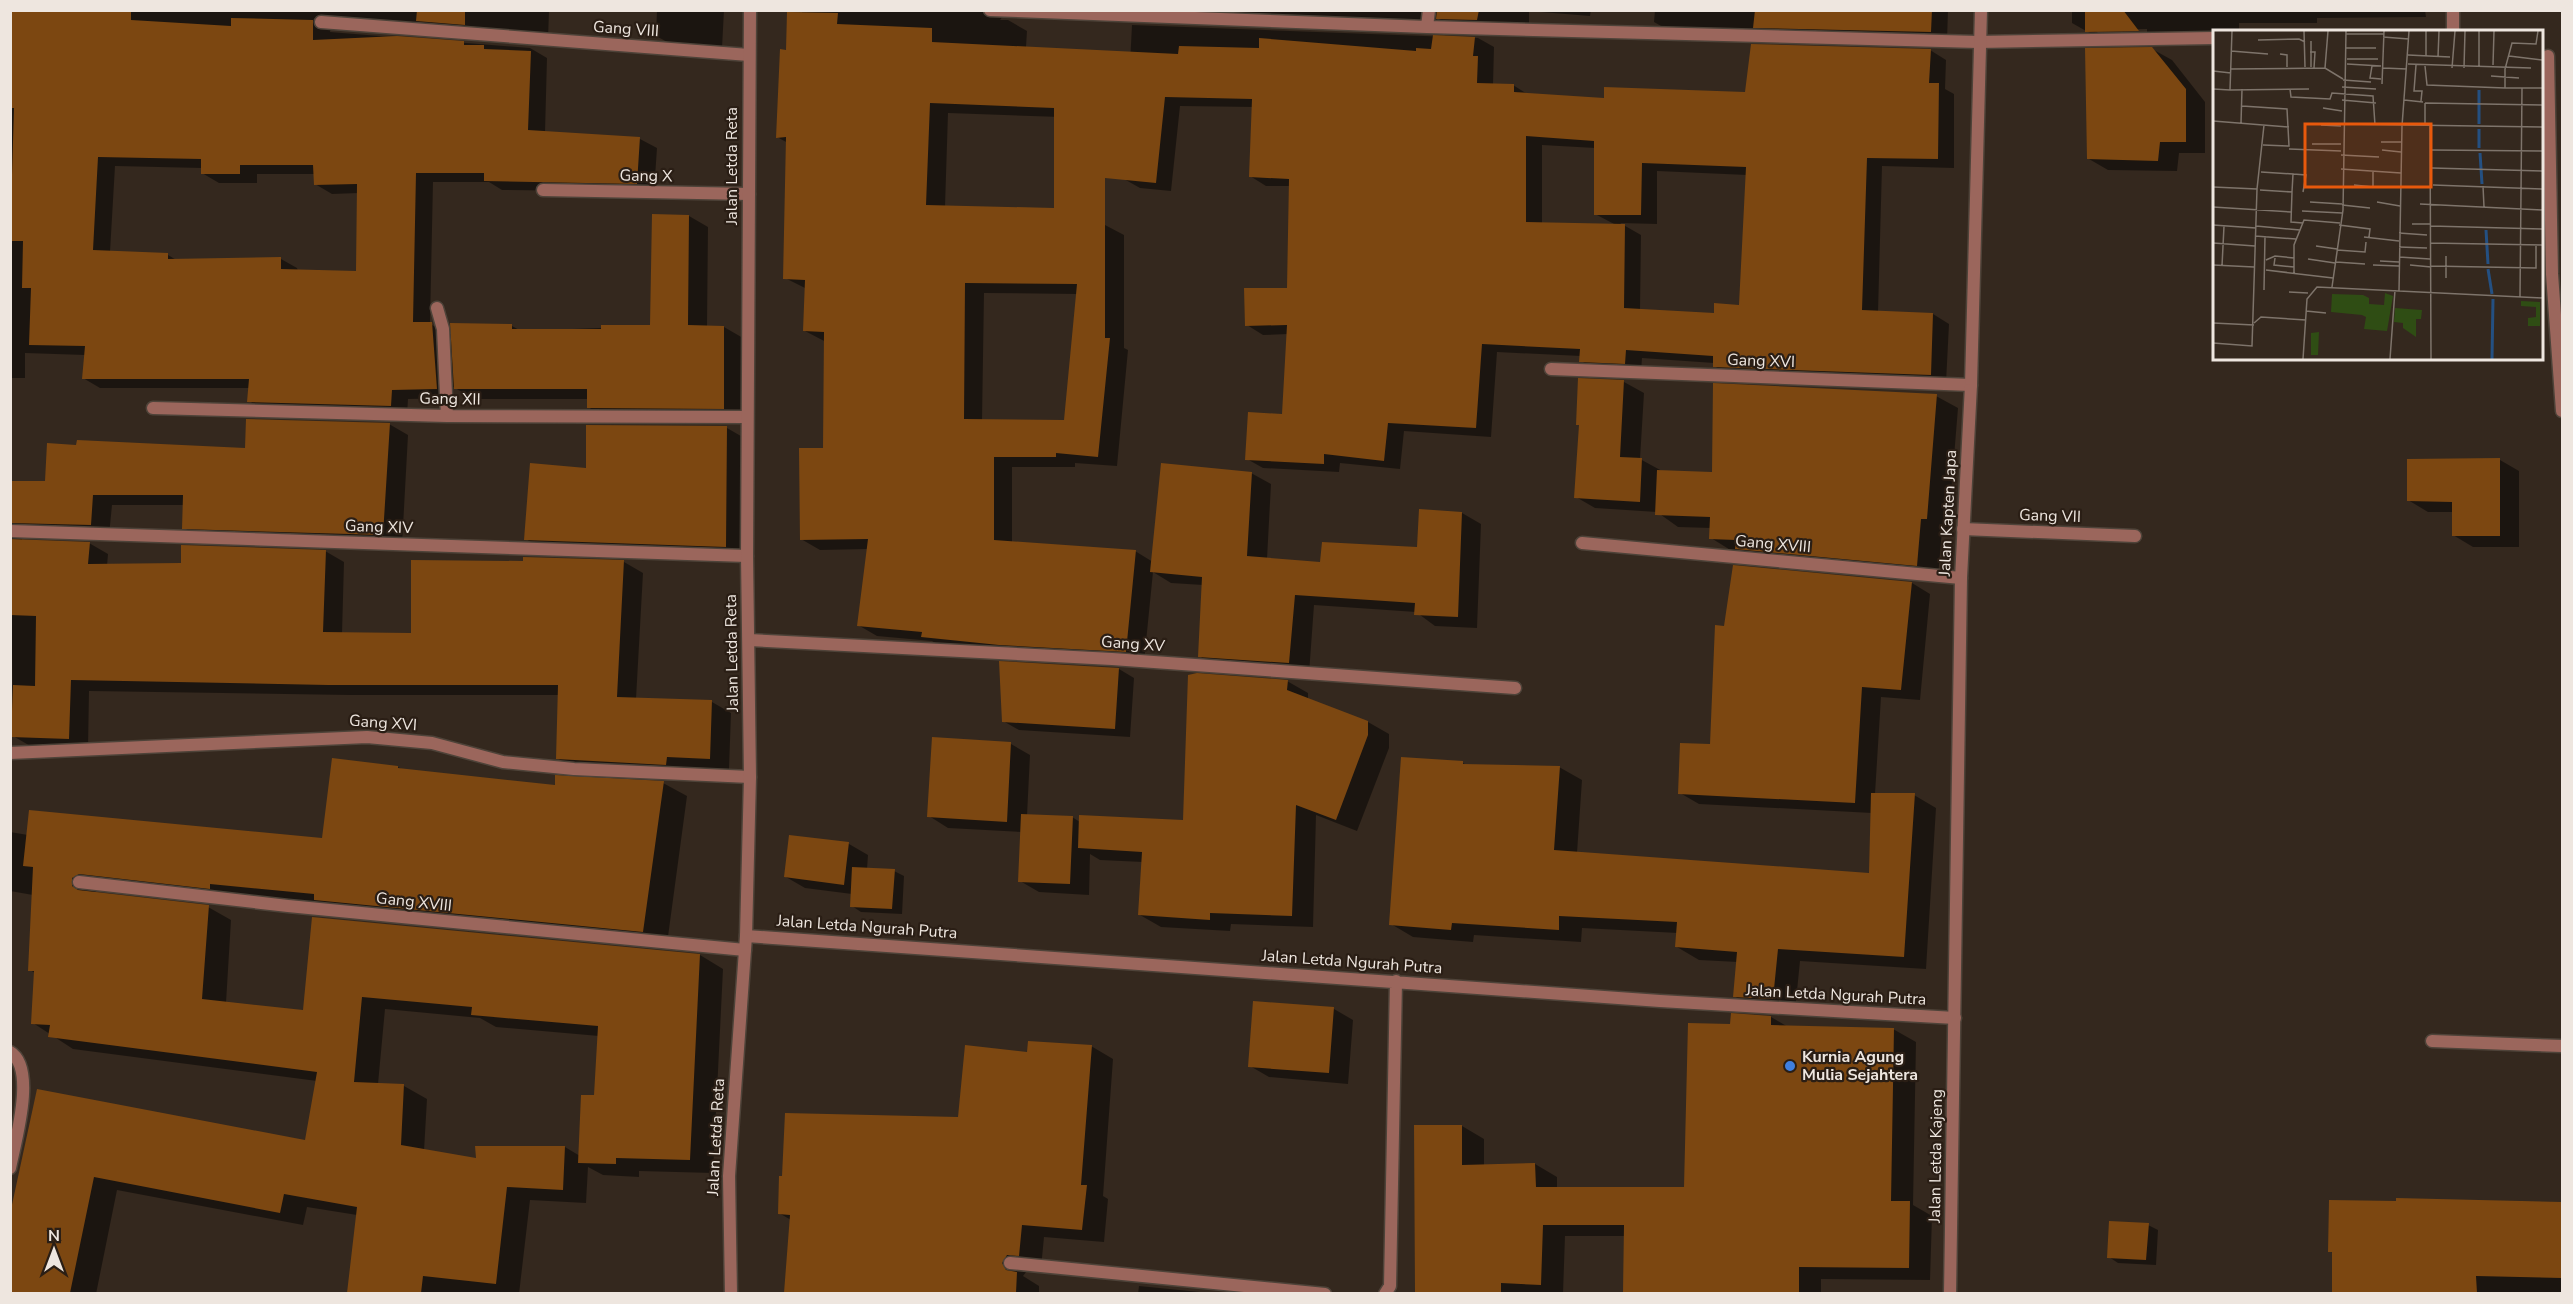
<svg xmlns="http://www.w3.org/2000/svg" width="2573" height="1304" font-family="'Nunito Sans',sans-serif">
<rect width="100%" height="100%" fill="#34281e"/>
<path fill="#0007" fill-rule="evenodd" d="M 10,10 L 598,10 L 549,11 L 548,39 L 331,26 L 330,32 L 530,48 L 547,58 L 545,133 L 640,139 L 657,148 L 654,192 L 502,190 L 489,182 L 433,182 L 430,324 L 452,335 L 512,326 L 521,331 L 651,326 L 689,216 L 708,227 L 707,327 L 724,327 L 743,338 L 743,419 L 608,419 L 588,407 L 588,399 L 475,399 L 453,387 L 454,398 L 408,399 L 407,415 L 266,411 L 249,401 L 250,388 L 100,388 L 83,378 L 85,355 L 25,353 L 25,378 L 10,378 ZM 115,166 L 202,168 L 202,173 L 219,183 L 257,183 L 257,174 L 315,174 L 315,184 L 332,194 L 359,193 L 358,273 L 298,271 L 297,268 L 281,259 L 178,261 L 168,255 L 110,252 Z
M 657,10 L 724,10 L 722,48 L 673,45 L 656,36 Z
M 803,10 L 1028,10 L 1006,12 L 1000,20 L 1008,20 L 1027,31 L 1026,47 L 1090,118 L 948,113 L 945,207 L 1105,225 L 1124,235 L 1124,348 L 1128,350 L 1117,466 L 1075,463 L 1075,467 L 1012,467 L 1012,543 L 1135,551 L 1153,562 L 1251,473 L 1271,484 L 1267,559 L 1322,564 L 1419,548 L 1462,513 L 1481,524 L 1477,628 L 1435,626 L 1416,612 L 1314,605 L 1309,674 L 1219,667 L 1199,656 L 1203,585 L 1171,583 L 1153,572 L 1144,662 L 942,647 L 932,641 L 877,636 L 858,625 L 868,549 L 820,550 L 801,539 L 824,450 L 826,342 L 805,331 L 807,289 L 785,278 L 788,143 L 777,137 L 788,51 ZM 984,293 L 1077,294 L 1065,422 L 982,421 Z
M 1140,10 L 1591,10 L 1590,16 L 1529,11 L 1529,29 L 1454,27 L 1437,18 L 1435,27 Z
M 1655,10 L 1948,10 L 1947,41 L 1670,31 L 1654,22 Z
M 2072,10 L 2425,10 L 2426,17 L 2317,18 L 2317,23 L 2239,23 L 2239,32 L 2214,32 L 2214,35 L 2109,44 L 2072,23 ZM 2147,29 L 2147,32 L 2098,33 L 2095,30 Z
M 1132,25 L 1478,38 L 1494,47 L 1493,85 L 1513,85 L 1529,95 L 1605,99 L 1746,94 L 1930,50 L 1946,60 L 1945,89 L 1954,94 L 1954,168 L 1882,166 L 1878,313 L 1933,314 L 1949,324 L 1946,383 L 1730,375 L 1714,366 L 1714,363 L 1642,358 L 1641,372 L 1597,370 L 1581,361 L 1581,356 L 1497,352 L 1491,437 L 1404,431 L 1400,469 L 1340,463 L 1339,472 L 1263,468 L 1247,459 L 1283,416 L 1288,334 L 1263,335 L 1247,325 L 1289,289 L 1290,186 L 1266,186 L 1250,176 L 1254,107 L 1180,106 L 1171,191 L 1140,188 L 1124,179 ZM 1542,145 L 1595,148 L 1595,214 L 1616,225 L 1542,224 ZM 1657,171 L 1747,175 L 1741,306 L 1715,315 L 1640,310 L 1641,235 L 1620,223 L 1657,224 Z
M 2152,49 L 2172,60 L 2205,102 L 2205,153 L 2179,153 L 2177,171 L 2108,170 L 2089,159 Z
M 1580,380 L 1624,382 L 1644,393 L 1640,459 L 1662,471 L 1713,474 L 1936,396 L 1958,408 L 1948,531 L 1942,530 L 1938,577 L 1758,560 L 1742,551 L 1732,551 L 1711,538 L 1711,528 L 1678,527 L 1657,512 L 1595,508 L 1576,497 L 1581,426 Z
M 389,424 L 408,435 L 402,545 L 203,539 L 184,528 L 185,505 L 112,505 L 109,536 L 22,537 L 22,541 L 89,543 L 108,554 L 107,566 L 182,565 L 325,551 L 344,562 L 342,634 L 412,634 L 524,563 L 524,558 L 624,562 L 643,573 L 636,699 L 712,702 L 731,713 L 729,769 L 686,768 L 685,775 L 576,769 L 557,758 L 559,695 L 349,695 L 89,691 L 88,749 L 32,747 L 13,736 L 10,483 L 46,483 Z
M 727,428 L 746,439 L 745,557 L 545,551 L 526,539 Z
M 2500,460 L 2519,471 L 2519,547 L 2473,547 L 2453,535 L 2453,512 L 2428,512 L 2408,500 Z
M 1912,583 L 1930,594 L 1920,700 L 1881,697 L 1875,794 L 1914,795 L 1936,808 L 1926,969 L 1800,961 L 1795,1011 L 1757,1009 L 1734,996 L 1738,962 L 1699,960 L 1677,947 L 1678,933 L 1582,928 L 1581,942 L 1474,935 L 1473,942 L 1413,937 L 1391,924 L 1463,763 L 1468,766 L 1559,767 L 1582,780 L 1577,853 L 1870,874 L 1872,813 L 1699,804 L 1680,793 L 1711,746 L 1725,627 Z
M 1119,669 L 1134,678 L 1130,737 L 1019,730 L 1003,721 Z
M 1287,681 L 1308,693 L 1308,699 L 1368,722 L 1389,734 L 1389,748 L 1357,831 L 1316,815 L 1313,927 L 1231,924 L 1230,931 L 1161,927 L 1140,915 L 1143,862 L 1100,860 L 1090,854 L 1089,895 L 1039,892 L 1020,881 L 1022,832 L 948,828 L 929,816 L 1011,744 L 1030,755 L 1027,816 L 1072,817 L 1080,822 L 1184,821 Z
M 398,767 L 403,770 L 557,787 L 663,783 L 687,796 L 667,944 L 96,890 L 95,894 L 208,907 L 231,920 L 226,1003 L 305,1012 L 314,918 L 700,955 L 723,969 L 713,1173 L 639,1171 L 639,1177 L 603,1175 L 588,1167 L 586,1203 L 530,1200 L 519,1294 L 348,1294 L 357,1215 L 307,1207 L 303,1225 L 117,1190 L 96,1294 L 10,1294 L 10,1222 L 38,1091 L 306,1142 L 317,1081 L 73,1049 L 33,1023 L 35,973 L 30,970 L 33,895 L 10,891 L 10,832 L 28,835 L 323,840 ZM 385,1009 L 480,1018 L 496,1027 L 599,1036 L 595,1096 L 580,1156 L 565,1147 L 478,1160 L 424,1151 L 427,1099 L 404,1086 L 378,1084 Z
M 791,837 L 849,844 L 868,855 L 867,869 L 894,871 L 904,876 L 902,914 L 861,912 L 852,906 L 852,894 L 805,888 L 786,877 Z
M 1334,1009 L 1353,1020 L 1348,1084 L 1269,1077 L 1250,1066 Z
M 1733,1015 L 1771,1017 L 1788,1027 L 1893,1029 L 1916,1042 L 1913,1205 L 1932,1216 L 1930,1280 L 1821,1279 L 1821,1294 L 1624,1294 L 1625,1236 L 1565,1236 L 1563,1294 L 1417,1294 L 1416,1126 L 1462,1126 L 1484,1139 L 1484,1166 L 1535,1164 L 1557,1177 L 1557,1189 L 1685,1189 Z
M 1091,1046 L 1113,1059 L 1103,1196 L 1108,1199 L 1104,1242 L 1044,1237 L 1041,1268 L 1030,1267 L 1023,1276 L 1039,1286 L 1039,1294 L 785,1294 L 791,1220 L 779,1213 L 959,1119 L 1029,1053 Z
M 2330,1201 L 2562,1204 L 2562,1294 L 2333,1294 L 2333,1253 L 2330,1251 Z
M 2148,1225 L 2158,1230 L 2156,1265 L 2118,1263 L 2109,1257 Z
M 1139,1286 L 1220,1294 L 1138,1294 Z"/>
<path fill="#7c4711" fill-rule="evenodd" d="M 10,10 L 131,10 L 131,20 L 231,26 L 231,18 L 313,20 L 313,40 L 397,36 L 464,41 L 464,45 L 484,45 L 484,49 L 531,51 L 528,130 L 640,137 L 637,184 L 484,181 L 484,173 L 416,173 L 413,322 L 432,322 L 437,389 L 392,390 L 391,406 L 247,402 L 249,379 L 82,379 L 85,346 L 29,345 L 31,288 L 22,288 L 23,241 L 10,241 L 14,108 L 10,108 ZM 98,157 L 201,159 L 201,174 L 240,174 L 240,165 L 313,165 L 314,185 L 357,184 L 356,271 L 281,269 L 281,257 L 168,259 L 168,253 L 93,250 Z
M 417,10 L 465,10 L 465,25 L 416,21 Z
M 1437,10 L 1479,10 L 1477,20 L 1436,19 Z
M 1755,10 L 1932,10 L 1931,32 L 1753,28 Z
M 2085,10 L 2123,10 L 2139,31 L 2085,32 Z
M 787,12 L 838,13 L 837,24 L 932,28 L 932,42 L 1178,54 L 1179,46 L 1259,48 L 1259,38 L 1416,51 L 1416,48 L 1431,49 L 1433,35 L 1475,37 L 1473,56 L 1478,56 L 1477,83 L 1514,84 L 1514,92 L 1604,98 L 1604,87 L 1745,92 L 1751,44 L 1931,49 L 1929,83 L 1939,83 L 1938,159 L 1867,158 L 1862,310 L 1933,313 L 1931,375 L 1713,367 L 1713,356 L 1626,350 L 1625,364 L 1579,362 L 1580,349 L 1482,344 L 1476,428 L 1388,423 L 1384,461 L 1324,454 L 1324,464 L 1245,460 L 1248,412 L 1282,414 L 1287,325 L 1245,326 L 1244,288 L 1287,288 L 1289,179 L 1249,177 L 1252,99 L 1165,97 L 1156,183 L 1105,178 L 1105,338 L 1110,338 L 1098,457 L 1056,453 L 1056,457 L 994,457 L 994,540 L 1136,550 L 1126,652 L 999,645 L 921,637 L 922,632 L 857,626 L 868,539 L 800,540 L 799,448 L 823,448 L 824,332 L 803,331 L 805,280 L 783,279 L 786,137 L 776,138 L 780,49 L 786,50 ZM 930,103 L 1054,108 L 1054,208 L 926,205 ZM 1526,136 L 1594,141 L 1594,215 L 1641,215 L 1642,163 L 1746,167 L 1739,305 L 1714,303 L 1714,313 L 1624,308 L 1625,224 L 1526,222 ZM 965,283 L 1077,284 L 1064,420 L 964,419 Z
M 2152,47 L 2186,89 L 2186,142 L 2160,142 L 2158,161 L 2087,159 L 2085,48 Z
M 652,214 L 689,215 L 688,325 L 724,326 L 724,409 L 587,408 L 587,389 L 454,389 L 450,323 L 512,324 L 512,329 L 601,329 L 601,325 L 650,325 Z
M 1578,378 L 1624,380 L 1620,457 L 1642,458 L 1640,502 L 1574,498 L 1579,425 L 1576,425 Z
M 1713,383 L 1937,394 L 1927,519 L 1921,519 L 1917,566 L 1735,549 L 1736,540 L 1709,539 L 1710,517 L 1655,515 L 1657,470 L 1712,472 Z
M 246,419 L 390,423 L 383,535 L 182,529 L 183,495 L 93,495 L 91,525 L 10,523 L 10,481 L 45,481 L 47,443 L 76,445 L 77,440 L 245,448 Z
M 586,425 L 727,426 L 726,547 L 524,540 L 530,463 L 586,468 Z
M 2500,458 L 2500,536 L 2452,536 L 2452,502 L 2407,501 L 2407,459 Z
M 1161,463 L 1252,472 L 1247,556 L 1320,562 L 1322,542 L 1417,547 L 1419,509 L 1462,512 L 1458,617 L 1414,615 L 1415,603 L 1295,595 L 1289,663 L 1198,657 L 1202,577 L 1150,572 Z
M 10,539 L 90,542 L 88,564 L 181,563 L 181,545 L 326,550 L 323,632 L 411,633 L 411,560 L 523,561 L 523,557 L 624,560 L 617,697 L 712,700 L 710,759 L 667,757 L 666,765 L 556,759 L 558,685 L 328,685 L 71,680 L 69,739 L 11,737 L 13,685 L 35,686 L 36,616 L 10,615 Z
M 1733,565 L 1912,582 L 1901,690 L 1862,687 L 1855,803 L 1678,794 L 1680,743 L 1710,744 L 1715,625 L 1724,626 Z
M 999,661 L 1119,668 L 1115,729 L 1002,722 Z
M 1197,673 L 1288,680 L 1287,690 L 1368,721 L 1368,735 L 1336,820 L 1296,805 L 1292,916 L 1210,913 L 1210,920 L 1138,915 L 1142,852 L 1078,848 L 1079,815 L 1183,820 L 1188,675 Z
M 932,737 L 1011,742 L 1007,822 L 927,817 Z
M 1401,757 L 1463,761 L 1463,764 L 1560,766 L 1554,850 L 1869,873 L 1871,793 L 1915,793 L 1904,957 L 1778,949 L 1773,999 L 1733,997 L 1737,952 L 1675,947 L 1677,922 L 1559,916 L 1559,930 L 1452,923 L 1451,930 L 1389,925 Z
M 332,758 L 398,766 L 398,768 L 555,785 L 555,775 L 664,781 L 643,932 L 314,900 L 314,894 L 210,884 L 210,889 L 79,874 L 72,878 L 72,886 L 78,890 L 209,905 L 202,999 L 303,1010 L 312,917 L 700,954 L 690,1160 L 616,1158 L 616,1164 L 578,1163 L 581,1095 L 594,1095 L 598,1026 L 471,1015 L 472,1007 L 362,997 L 354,1082 L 404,1084 L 401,1145 L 476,1158 L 475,1146 L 565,1146 L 563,1190 L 507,1187 L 496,1284 L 423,1276 L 421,1293 L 347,1293 L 357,1207 L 284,1194 L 280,1213 L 94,1177 L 70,1293 L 10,1293 L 10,1214 L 37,1089 L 305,1140 L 317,1072 L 48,1037 L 50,1025 L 31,1024 L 34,971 L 28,971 L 33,867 L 23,866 L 29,810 L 322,838 Z
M 1021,814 L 1073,816 L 1070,884 L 1018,882 Z
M 789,835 L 849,842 L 844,885 L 784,877 Z
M 852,867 L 895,869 L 892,909 L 850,907 Z
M 1253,1001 L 1334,1007 L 1329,1073 L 1248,1067 Z
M 1731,1013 L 1771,1016 L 1771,1025 L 1894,1028 L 1891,1201 L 1910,1201 L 1909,1268 L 1799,1267 L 1799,1293 L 1623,1293 L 1624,1225 L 1543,1225 L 1541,1285 L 1501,1283 L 1501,1293 L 1415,1293 L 1414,1125 L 1462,1125 L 1462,1165 L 1535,1163 L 1536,1187 L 1684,1187 L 1688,1023 L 1730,1024 Z
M 1028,1041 L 1092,1045 L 1081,1185 L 1087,1185 L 1082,1230 L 1022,1225 L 1019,1256 L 1007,1255 L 1002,1263 L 1006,1270 L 1017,1272 L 1016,1293 L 784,1293 L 790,1215 L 778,1214 L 779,1176 L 782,1176 L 785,1113 L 958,1117 L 965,1045 L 1027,1052 Z
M 2396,1198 L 2562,1202 L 2562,1278 L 2476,1276 L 2477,1293 L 2332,1293 L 2332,1252 L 2328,1252 L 2329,1200 L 2396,1201 Z
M 2109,1221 L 2149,1223 L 2146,1260 L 2107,1258 Z"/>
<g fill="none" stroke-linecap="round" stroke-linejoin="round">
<g stroke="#4e4339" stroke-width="15">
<path id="service" d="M 10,753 L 367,737 L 432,743 L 503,762 L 574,769 L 750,777
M 79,882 L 288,906 L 745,950"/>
</g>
<g stroke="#4e4339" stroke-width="15">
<path id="minor" d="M 990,10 L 1427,27 L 1978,42 L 2214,38
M 321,22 L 749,55
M 1427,27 L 1429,10
M 2453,32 L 2453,10
M 2548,56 L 2552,274 L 2562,411
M 543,190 L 749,194
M 437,308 L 443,329 L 447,416
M 1551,369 L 1971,385
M 153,408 L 447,416 L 747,417
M 1963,529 L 2135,536
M 10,531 L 747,556
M 1582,543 L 1961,578
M 749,640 L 1112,659 L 1515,688
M 746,936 L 1660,1001 L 1955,1018
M 2432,1041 L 2562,1046
M 10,1052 C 37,1068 15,1142 10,1168
M 1010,1263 L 1325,1294
M 1385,1294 L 1390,1286 L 1396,981"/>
</g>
<g stroke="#4e4339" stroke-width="15">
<path id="tertiary" d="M 731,1294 L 729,1176 L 746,936 L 750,777 L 747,556 L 750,10
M 1950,1294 L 1961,578 L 1971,385 L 1981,10"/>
</g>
<use href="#service" stroke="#9b665c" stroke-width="12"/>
<use href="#minor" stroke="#9b665c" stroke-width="12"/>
<use href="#tertiary" stroke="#9b665c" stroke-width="12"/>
</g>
<circle fill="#3f7fe0" stroke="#2a1e15" stroke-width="2" cx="1790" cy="1066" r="6"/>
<g text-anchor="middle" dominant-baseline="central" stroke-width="4.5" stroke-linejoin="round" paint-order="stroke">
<g font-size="16" fill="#eee6df" stroke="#2a1e15">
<text transform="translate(626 29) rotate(4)">Gang VIII</text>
<text transform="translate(732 166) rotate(-90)">Jalan Letda Reta</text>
<text transform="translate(646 176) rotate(1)">Gang X</text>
<text transform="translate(1761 361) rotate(2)">Gang XVI</text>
<text transform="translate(450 399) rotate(1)">Gang XII</text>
<text transform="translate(1948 513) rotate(-87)">Jalan Kapten Japa</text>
<text transform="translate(2050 516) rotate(2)">Gang VII</text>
<text transform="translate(379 527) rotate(2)">Gang XIV</text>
<text transform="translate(1773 544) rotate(5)">Gang XVIII</text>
<text transform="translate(1133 644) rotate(4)">Gang XV</text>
<text transform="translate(732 653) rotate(-91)">Jalan Letda Reta</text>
<text transform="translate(383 723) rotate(4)">Gang XVI</text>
<text transform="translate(414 902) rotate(6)">Gang XVIII</text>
<text transform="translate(867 927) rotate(4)">Jalan Letda Ngurah Putra</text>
<text transform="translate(1352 962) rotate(4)">Jalan Letda Ngurah Putra</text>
<text transform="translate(1836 995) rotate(3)">Jalan Letda Ngurah Putra</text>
<text transform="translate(716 1137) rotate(-87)">Jalan Letda Reta</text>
<text transform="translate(1936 1156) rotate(-89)">Jalan Letda Kajeng</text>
</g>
<g font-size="16" font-weight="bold" fill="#eee6df" stroke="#2a1e15" text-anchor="start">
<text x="1802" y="1057">Kurnia Agung<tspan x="1802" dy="18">Mulia Sejahtera</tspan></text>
</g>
</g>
<g transform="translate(2213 30)">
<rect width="330" height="330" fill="#34281e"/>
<path d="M 172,263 L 180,266 L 174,301 L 151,299 L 153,287 L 149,285 L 118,282 L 119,264 L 150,265 L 156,268 L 156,274 L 171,275 ZM 308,271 L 327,272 L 327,296 L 315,296 L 315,288 L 323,287 L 323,277 L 308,276 ZM 182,278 L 209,280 L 208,289 L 203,289 L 203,307 L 190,298 L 190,293 L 181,292 ZM 106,302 L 105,325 L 98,325 L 98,303 Z" fill="#2f4d14"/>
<path fill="none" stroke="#245082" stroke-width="3" d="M 266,94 L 266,60M 266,99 L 266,118M 267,123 L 269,154M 273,200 L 275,234M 275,239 L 279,264M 279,329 L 280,269"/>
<path fill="none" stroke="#7e746b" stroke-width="1.5" d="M 91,1 L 92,37M 266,1 L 266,37M 133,4 L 171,4M 170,7 L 196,9M 45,10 L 86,9 L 92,12M 98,11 L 98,37M 132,18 L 163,18M 18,21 L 55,24M 97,22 L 102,22 L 101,38M 67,24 L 74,25 L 74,37M 195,25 L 237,27M 213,26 L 213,1M 296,26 L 330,30M 225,27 L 226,1M 134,29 L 165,29M 134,34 L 168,36M 195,34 L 318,38M 203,35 L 201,61 L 209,61 L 208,71M 280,35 L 281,1M 159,36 L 157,48 L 168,49M 212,36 L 214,55 L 292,58M 112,38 L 115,1M 170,38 L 194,39M 239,38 L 242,1M 251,38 L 252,1M 17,39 L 112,38 L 130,49M 0,41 L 18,43M 278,46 L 306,48M 130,50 L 158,52M 169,54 L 171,1M 129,57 L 163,59M 309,58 L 330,58M 0,59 L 17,60 L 19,1M 77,59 L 78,67 L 117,69 L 119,63 L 160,66 L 162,95M 17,60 L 96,59M 129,70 L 163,73M 191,70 L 210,72M 212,73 L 330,75M 29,76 L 74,79 L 76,116 L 50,115M 110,78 L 129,81M 0,91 L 76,97M 28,93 L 29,59M 129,94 L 330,97M 108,95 L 128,96M 212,95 L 212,73M 217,96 L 218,329M 168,112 L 188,112M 99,114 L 128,114M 76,119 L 128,121M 169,120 L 188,122M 218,120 L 330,121M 128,125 L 166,127M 219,138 L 330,141M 128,139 L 188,143M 80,144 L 93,145 L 90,162M 141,155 L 160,157 L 160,142M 220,155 L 330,159M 270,156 L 271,177M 0,157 L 44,159M 47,160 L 79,162 L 80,144 L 48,142M 79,162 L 78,192 L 90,193M 97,172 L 129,174M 164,172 L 187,176M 207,174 L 330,180M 129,175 L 157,178M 0,177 L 78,182M 89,181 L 129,183M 199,194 L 218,194M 0,195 L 43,198M 126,195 L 157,199 L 156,207M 43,196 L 87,200M 218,196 L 330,199M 186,203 L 214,205M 42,206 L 83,209M 151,207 L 186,211M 0,213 L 42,216M 217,213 L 330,215M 103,216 L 124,219M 186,217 L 214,218M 124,220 L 152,222 L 153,212M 233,226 L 233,248M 186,227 L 217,229M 62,228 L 61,235 L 81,237M 95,229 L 122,233M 53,230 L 62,226 L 81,228M 167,231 L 186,232M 123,232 L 152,234M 0,235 L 41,237M 160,235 L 186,236M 197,235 L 218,237M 9,236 L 11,196M 218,236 L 323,238 L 323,216M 53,240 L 120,248M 81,243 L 81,215 L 91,190 L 127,193M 119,257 L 130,180 L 133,1M 51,260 L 52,206M 186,261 L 189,96 L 196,1M 76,262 L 95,263M 307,267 L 309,58 L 292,58 L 292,39 L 299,13 L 323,14 L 325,1M 93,281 L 113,283M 0,293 L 41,295M 41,293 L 48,287 L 93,290M 0,313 L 39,316 L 44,159 L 51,95M 90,329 L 94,269 L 104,257 L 330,268M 177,329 L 182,260"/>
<path fill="#e8590c" fill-opacity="0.15" stroke="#e8590c" stroke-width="3" d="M 92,94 L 218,94 L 218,157 L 92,157 Z"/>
<rect width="330" height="330" fill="none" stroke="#eee6df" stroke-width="3"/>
</g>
<rect width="2573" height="1304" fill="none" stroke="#eee6df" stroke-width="24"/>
<g transform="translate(54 1250)" stroke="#2a1e15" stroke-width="4.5" paint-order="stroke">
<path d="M0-4.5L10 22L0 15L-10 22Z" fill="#eee6df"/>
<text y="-9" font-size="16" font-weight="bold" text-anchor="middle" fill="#eee6df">N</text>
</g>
</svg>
